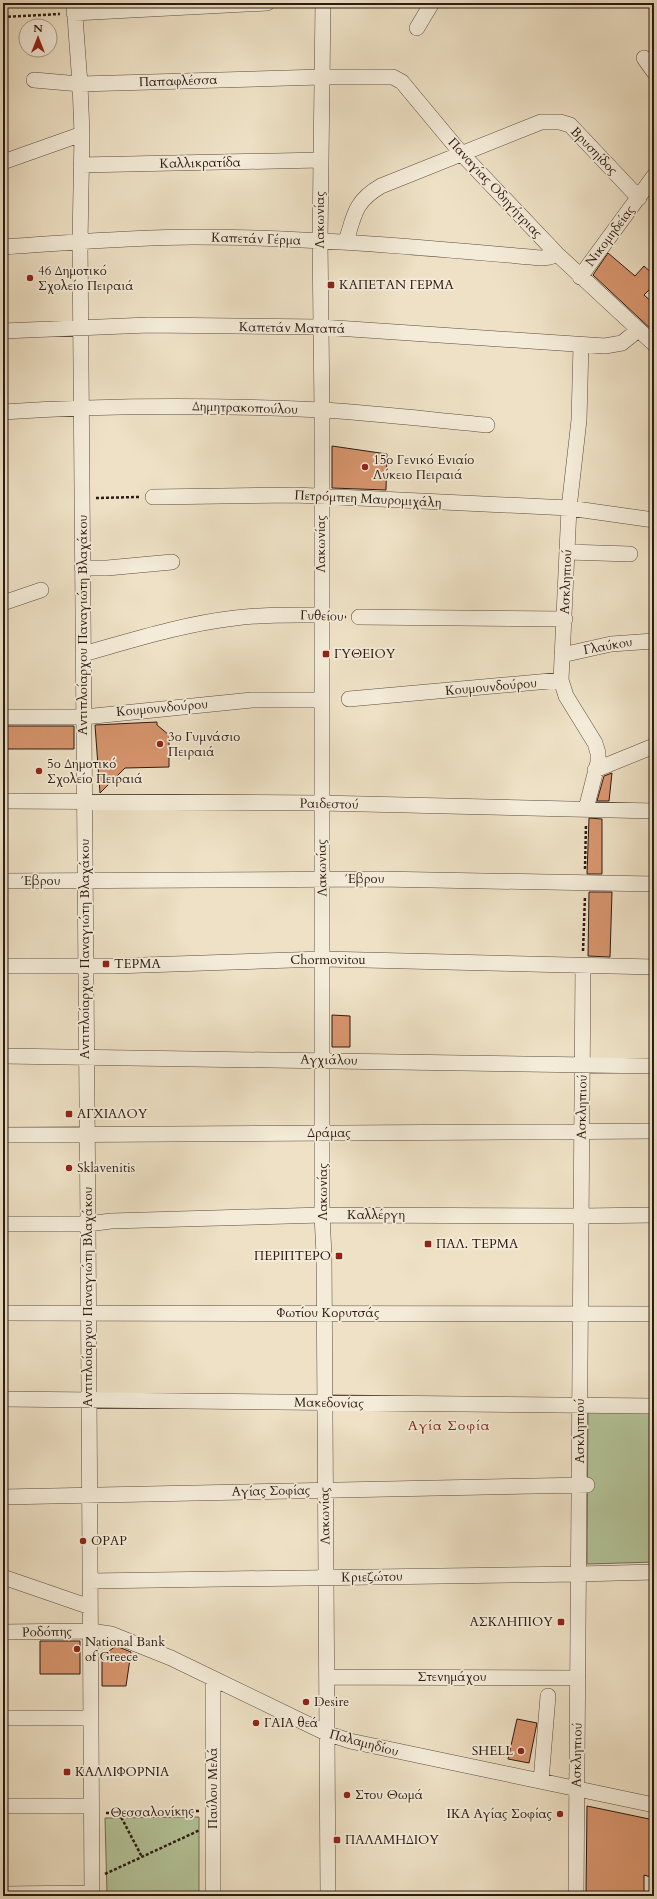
<svg xmlns="http://www.w3.org/2000/svg" width="657" height="1899" font-family="Cardo,serif">
<rect width="100%" height="100%" fill="#eee1c5"/>
<filter id="stains"><feTurbulence type="fractalNoise" baseFrequency=".005" numOctaves="4"/><feColorMatrix values="0 0 0 0 .2 0 0 0 0 .09 0 0 0 0 .02 0 0 0 .5 -.17"/></filter>
<radialGradient id="worn" r=".72"><stop offset=".6" stop-color="#630" stop-opacity="0"/><stop offset="1" stop-color="#630" stop-opacity=".3"/></radialGradient>
<path fill="#b3c499" stroke="#706f56" d="M 588,1409 L 654,1409 L 654,1562 L 587,1564 Z
M 199,1817 L 199,1894 L 107,1894 L 105,1818 Z"/>
<path fill="#d8956e" stroke="#2c1a13" d="M 608,253 L 635,276 L 644,266 L 654,275 L 654,285 L 644,295 L 654,304 L 654,332 L 593,275 Z
M 332,446 L 387,454 L 386,490 L 332,488 Z
M 157,722 L 157,725 L 169,735 L 169,767 L 125,768 L 100,793 L 95,725 Z
M 3,726 L 74,726 L 74,749 L 3,749 Z
M 612,773 L 609,801 L 597,801 L 604,776 Z
M 589,818 L 602,819 L 602,874 L 587,874 Z
M 589,892 L 612,892 L 610,957 L 588,956 Z
M 332,1015 L 350,1016 L 350,1047 L 332,1047 Z
M 40,1641 L 80,1641 L 80,1674 L 40,1674 Z
M 116,1646 L 131,1652 L 126,1686 L 102,1686 L 102,1656 Z
M 517,1719 L 537,1723 L 529,1763 L 508,1759 Z
M 587,1806 L 654,1820 L 654,1878 L 644,1875 L 644,1896 L 586,1896 Z"/>
<g fill="none" stroke-linecap="round" stroke-linejoin="round">
<g stroke="#5c4c40" stroke-width="16">
<path id="minor" d="M 74,3 L 80,84 L 82,134 L 80,243 L 88,1224 L 92,1896
M 323,3 L 320,241 L 322,410 L 322,1215 L 324,1255 L 328,1896
M 74,13 L 267,3
M 417,28 L 432,3
M 644,58 L 654,72
M 34,80 L 80,84 L 321,77 L 393,77 L 402,82 L 461,153 L 557,254 L 654,344
M 3,162 L 82,134
M 81,165 L 320,160
M 346,242 C 354,215 355,201 381,186 L 541,122 L 560,122 L 570,125 L 639,198
M 3,247 C 66,243 130,237 193,237 C 309,237 426,248 542,258 L 550,257 L 557,254
M 580,277 L 654,176
M 3,331 L 149,325 L 321,327 L 605,346 L 622,343 L 638,330
M 581,345 L 579,420 L 569,508 L 561,680 L 566,696 L 595,743 L 598,753 L 598,762 L 586,809
M 3,412 C 109,405 215,405 321,410 C 377,413 432,420 487,425
M 153,497 L 295,495 L 569,508 L 654,520
M 567,552 L 630,554
M 82,568 L 107,568 L 172,562
M 3,603 L 41,590
M 359,617 L 565,619
M 83,654 C 133,640 183,624 235,618 C 264,614 292,615 321,615
M 562,655 L 611,644 L 654,641
M 349,699 L 561,680
M 3,717 L 84,717 L 252,700 L 321,700
M 595,770 L 654,746
M 3,801 L 321,803 L 654,811
M 3,881 L 379,879 L 654,884
M 3,966 L 114,966 L 323,959 L 654,967
M 3,1056 L 654,1066
M 3,1135 L 654,1131
M 3,1224 L 88,1224 L 111,1221 L 322,1215 L 581,1216 L 654,1215
M 3,1313 L 654,1314
M 3,1399 L 654,1406
M 3,1497 L 587,1485
M 3,1577 L 90,1607
M 90,1581 L 579,1574 L 654,1572
M 3,1632 L 90,1631 L 111,1634 L 171,1658 L 326,1733 L 350,1741 L 654,1805
M 327,1677 L 578,1678
M 3,1718 L 91,1718
M 541,1781 L 548,1696
M 3,1806 L 91,1806
M 3,1894 L 92,1893
M 213,1896 L 213,1679
M 576,1896 L 583,966"/>
</g>
<path stroke="#2c1a13" stroke-width="2.5" stroke-dasharray="3 2" stroke-linecap="butt" d="M 3,17 L 60,14
M 96,498 L 139,497
M 335,616 L 346,617
M 585,869 L 586,824
M 583,951 L 585,896
M 106,1813 L 199,1811
M 119,1813 L 142,1857
M 105,1874 L 200,1830"/>
<use href="#minor" stroke="#f4ecd9" stroke-width="15"/>
</g>
<g fill="#8f2418" stroke="#f4ecd9" stroke-width="1.5">
<circle cx="30" cy="278" r="4"/>
<rect x="327" y="281" width="8" height="8" rx="2"/>
<circle cx="365" cy="467" r="4"/>
<rect x="322" y="650" width="8" height="8" rx="2"/>
<circle cx="160" cy="744" r="4"/>
<circle cx="39" cy="771" r="4"/>
<rect x="102" y="960" width="8" height="8" rx="2"/>
<rect x="65" y="1110" width="8" height="8" rx="2"/>
<circle cx="69" cy="1168" r="4"/>
<rect x="424" y="1240" width="8" height="8" rx="2"/>
<rect x="335" y="1252" width="8" height="8" rx="2"/>
<circle cx="83" cy="1541" r="4"/>
<rect x="557" y="1618" width="8" height="8" rx="2"/>
<circle cx="77" cy="1649" r="4"/>
<circle cx="306" cy="1702" r="4"/>
<circle cx="256" cy="1723" r="4"/>
<circle cx="521" cy="1751" r="4"/>
<rect x="63" y="1768" width="8" height="8" rx="2"/>
<circle cx="347" cy="1795" r="4"/>
<circle cx="560" cy="1814" r="4"/>
<rect x="333" y="1836" width="8" height="8" rx="2"/>
</g>
<g text-anchor="middle" dominant-baseline="central" stroke-width="3.5" stroke-linejoin="round" paint-order="stroke">
<g font-size="13" fill="#2c1a13" stroke="#f4ecd9">
<text transform="translate(178 81) rotate(-2)">Παπαφλέσσα</text>
<text transform="translate(594 151) rotate(46)">Βρυσηίδος</text>
<text transform="translate(200 163) rotate(-1)">Καλλικρατίδα</text>
<text transform="translate(495 188) rotate(47)">Παναγίας Οδηγήτριας</text>
<text transform="translate(320 220) rotate(-90)">Λακωνίας</text>
<text transform="translate(610 236) rotate(-53)">Νικομηδείας</text>
<text transform="translate(256 239) rotate(2)">Καπετάν Γέρμα</text>
<text transform="translate(292 328) rotate(1)">Καπετάν Ματαπά</text>
<text transform="translate(245 408) rotate(2)">Δημητρακοπούλου</text>
<text transform="translate(368 499) rotate(3)">Πετρόμπεη Μαυρομιχάλη</text>
<text transform="translate(321 544) rotate(-90)">Λακωνίας</text>
<text transform="translate(566 582) rotate(-88)">Ασκληπιού</text>
<text transform="translate(322 616) rotate(2)">Γυθείου</text>
<text transform="translate(83 625) rotate(-90)">Αντιπλοίαρχου Παναγιώτη Βλαχάκου</text>
<text transform="translate(608 646) rotate(-10)">Γλαύκου</text>
<text transform="translate(491 687) rotate(-5)">Κουμουνδούρου</text>
<text transform="translate(162 708) rotate(-5)">Κουμουνδούρου</text>
<text transform="translate(329 804) rotate(1)">Ραιδεστού</text>
<text transform="translate(322 868) rotate(-91)">Λακωνίας</text>
<text x="365" y="879">Έβρου</text>
<text x="41" y="881">Έβρου</text>
<text transform="translate(85 949) rotate(-90)">Αντιπλοίαρχου Παναγιώτη Βλαχάκου</text>
<text x="328" y="960">Chormovitou</text>
<text transform="translate(329 1060) rotate(1)">Αγχιάλου</text>
<text transform="translate(582 1107) rotate(-89)">Ασκληπιού</text>
<text x="329" y="1133">Δράμας</text>
<text transform="translate(323 1192) rotate(-90)">Λακωνίας</text>
<text x="376" y="1215">Καλλέργη</text>
<text transform="translate(88 1297) rotate(-90)">Αντιπλοίαρχου Παναγιώτη Βλαχάκου</text>
<text x="328" y="1313">Φωτίου Κορυτσάς</text>
<text transform="translate(329 1403) rotate(1)">Μακεδονίας</text>
<text transform="translate(580 1431) rotate(-90)">Ασκληπιού</text>
<text transform="translate(271 1491) rotate(-1)">Αγίας Σοφίας</text>
<text transform="translate(325 1516) rotate(-91)">Λακωνίας</text>
<text transform="translate(372 1577) rotate(-1)">Κριεζώτου</text>
<text transform="translate(47 1632) rotate(-1)">Ροδόπης</text>
<text x="452" y="1677">Στενημάχου</text>
<text transform="translate(364 1743) rotate(15)">Παλαμηδίου</text>
<text transform="translate(577 1755) rotate(-89)">Ασκληπιού</text>
<text transform="translate(213 1788) rotate(-90)">Παύλου Μελά</text>
<text transform="translate(152 1812) rotate(-1)">Θεσσαλονίκης</text>
</g>
<g font-size="13" fill="#2c1a13" stroke="#f4ecd9" text-anchor="start">
<text x="38" y="271">46 Δημοτικό<tspan x="38" dy="15">Σχολείο Πειραιά</tspan></text>
<text x="339" y="285">ΚΑΠΕΤΑΝ ΓΕΡΜΑ</text>
<text x="373" y="460">15ο Γενικό Ενιαίο<tspan x="373" dy="15">Λύκειο Πειραιά</tspan></text>
<text x="334" y="654">ΓΥΘΕΙΟΥ</text>
<text x="168" y="737">3ο Γυμνάσιο<tspan x="168" dy="15">Πειραιά</tspan></text>
<text x="47" y="764">5ο Δημοτικό<tspan x="47" dy="15">Σχολείο Πειραιά</tspan></text>
<text x="114" y="964">ΤΕΡΜΑ</text>
<text x="77" y="1114">ΑΓΧΙΑΛΟΥ</text>
<text x="77" y="1168">Sklavenitis</text>
<text x="436" y="1244">ΠΑΛ. ΤΕΡΜΑ</text>
<text x="331" y="1256" text-anchor="end">ΠΕΡΙΠΤΕΡΟ</text>
<text x="91" y="1541">OPAP</text>
<text x="553" y="1622" text-anchor="end">ΑΣΚΛΗΠΙΟΥ</text>
<text x="85" y="1642">National Bank<tspan x="85" dy="15">of Greece</tspan></text>
<text x="314" y="1702">Desire</text>
<text x="264" y="1723">ΓΑΙΑ θεά</text>
<text x="513" y="1751" text-anchor="end">SHELL</text>
<text x="75" y="1772">ΚΑΛΛΙΦΟΡΝΙΑ</text>
<text x="355" y="1795">Στου Θωμά</text>
<text x="552" y="1814" text-anchor="end">ΙΚΑ Αγίας Σοφίας</text>
<text x="345" y="1840">ΠΑΛΑΜΗΔΙΟΥ</text>
</g>
<g font-size="14" letter-spacing="1" fill="#7a1f14" stroke="#f4ecd9">
<text x="449" y="1425">Αγία Σοφία</text>
</g>
</g>
<rect width="657" height="1899" fill="none" stroke="#eee1c5" stroke-width="16"/>
<rect x="4" y="4" width="649" height="1891" fill="none" stroke="#2c1a13" stroke-width="2"/>
<rect x="8" y="8" width="641" height="1883" fill="none" stroke="#2c1a13"/>
<g transform="translate(38 38)"><circle r="19" fill="#f4ecd9" stroke="#a4988a"/>
<path d="M0-3L7 15L0 10L-7 15Z" fill="#8f2418"/>
<text y="-6" font-size="11" font-weight="bold" text-anchor="middle" fill="#2c1a13">N</text>
</g>
<rect width="100%" height="100%" filter="url(#stains)"/>
<rect width="100%" height="100%" fill="url(#worn)"/>
</svg>
